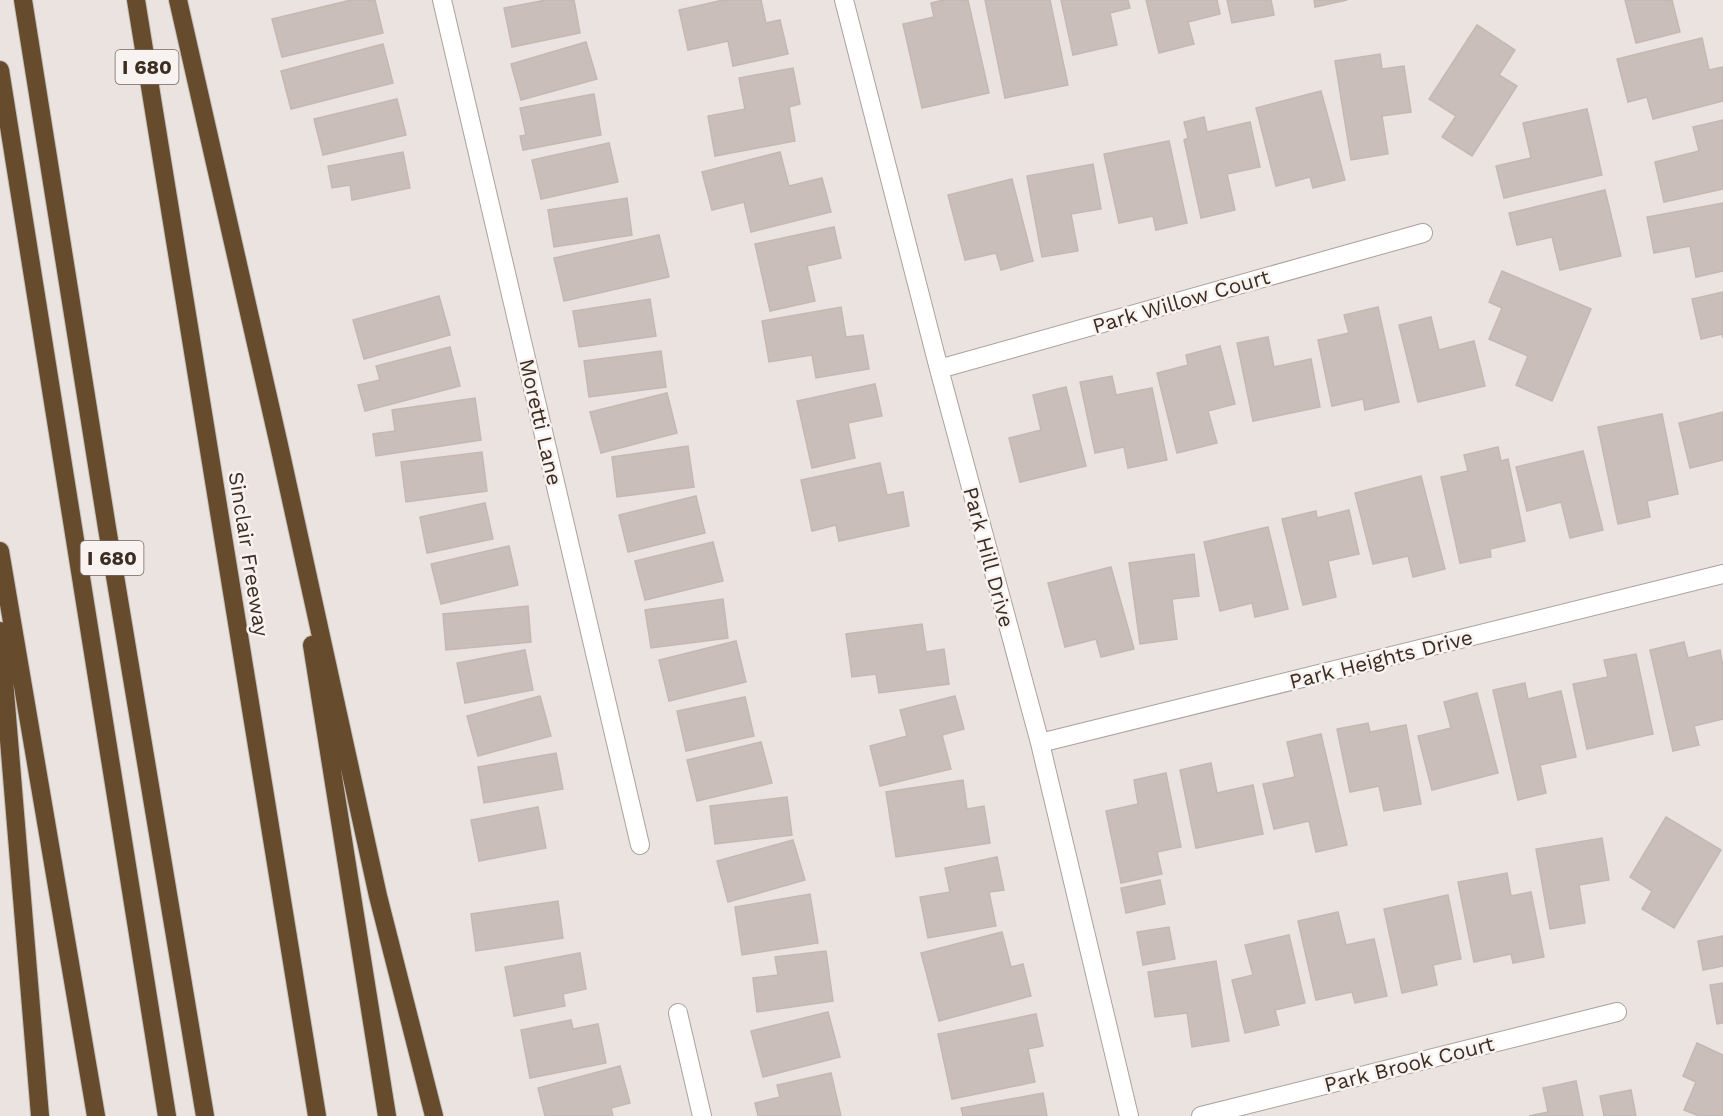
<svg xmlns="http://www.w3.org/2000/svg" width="1723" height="1116" font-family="'Work Sans',sans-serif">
<rect width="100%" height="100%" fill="#ebe3e0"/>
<path fill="#c9beb9" stroke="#c5b8b3" stroke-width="1.5" d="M 351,0 L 375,0 L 383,33 L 282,57 L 272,19 Z
M 546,0 L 574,0 L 580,33 L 512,47 L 504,8 Z
M 723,0 L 761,0 L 766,23 L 780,20 L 788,54 L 733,66 L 728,41 L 688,50 L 679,10 Z
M 943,0 L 968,0 L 989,93 L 922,108 L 903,24 L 934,17 L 931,3 Z
M 985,0 L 1050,0 L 1068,85 L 1005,98 Z
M 1061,0 L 1128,0 L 1130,8 L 1110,13 L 1117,45 L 1073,55 Z
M 1146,0 L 1217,0 L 1220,14 L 1188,22 L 1194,44 L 1159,53 Z
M 1227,0 L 1271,0 L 1274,15 L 1232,23 Z
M 1314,0 L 1347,0 L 1315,7 Z
M 1625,0 L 1672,0 L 1680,32 L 1636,43 Z
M 1477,25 L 1515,50 L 1499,75 L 1517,86 L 1472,156 L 1442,137 L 1456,116 L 1429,99 Z
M 1702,38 L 1709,70 L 1723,67 L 1723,101 L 1653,119 L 1647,97 L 1628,102 L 1617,59 Z
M 586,42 L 597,79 L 521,100 L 511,64 Z
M 383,44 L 393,83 L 291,109 L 281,71 Z
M 1380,54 L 1382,69 L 1404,66 L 1411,112 L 1382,116 L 1388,154 L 1351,160 L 1335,61 Z
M 793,68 L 800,104 L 789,107 L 795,141 L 715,156 L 708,116 L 745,109 L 739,78 Z
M 1321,91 L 1345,180 L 1313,188 L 1310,177 L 1276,186 L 1256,108 Z
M 594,94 L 601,135 L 523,150 L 520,136 L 526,135 L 520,108 Z
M 397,99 L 406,135 L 323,155 L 314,119 Z
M 1587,109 L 1602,175 L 1504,198 L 1496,166 L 1531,158 L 1523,123 Z
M 1204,117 L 1207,132 L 1250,122 L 1260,167 L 1227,174 L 1235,210 L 1201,218 L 1184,140 L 1188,138 L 1184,122 Z
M 1723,120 L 1723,189 L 1664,202 L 1655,162 L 1699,151 L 1693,127 Z
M 1169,141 L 1187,223 L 1156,230 L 1153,216 L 1119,223 L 1104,154 Z
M 609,143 L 618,182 L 541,199 L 532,160 Z
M 403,152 L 410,188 L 352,200 L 350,185 L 332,188 L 328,166 Z
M 780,152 L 789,186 L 822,178 L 831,212 L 751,232 L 744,202 L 712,210 L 702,172 Z
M 1093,164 L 1101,209 L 1071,214 L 1078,251 L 1042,257 L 1027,176 Z
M 1012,179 L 1033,261 L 1001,270 L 996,253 L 965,260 L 948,195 Z
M 1605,190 L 1621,256 L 1560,270 L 1552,237 L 1517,245 L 1509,213 Z
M 627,198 L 632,235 L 554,247 L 548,210 Z
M 1723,203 L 1723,271 L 1696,277 L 1690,246 L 1654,253 L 1647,217 Z
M 834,227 L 841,258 L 807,266 L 815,301 L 770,311 L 755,244 Z
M 659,235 L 669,277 L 564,301 L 554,258 Z
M 1502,271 L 1591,309 L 1552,401 L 1516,385 L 1528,356 L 1489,339 L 1502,308 L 1489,302 Z
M 1723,292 L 1723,338 L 1722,334 L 1701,339 L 1692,299 Z
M 439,296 L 450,335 L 364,359 L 353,320 Z
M 650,299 L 656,336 L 579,347 L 573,311 Z
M 841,307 L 846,337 L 863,335 L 869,369 L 816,378 L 812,355 L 769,362 L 762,321 Z
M 1378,307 L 1399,402 L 1365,410 L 1363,399 L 1332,406 L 1318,340 L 1349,333 L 1344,315 Z
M 1431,317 L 1439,350 L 1474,341 L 1485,386 L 1418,402 L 1399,325 Z
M 1268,337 L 1274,367 L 1311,359 L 1320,407 L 1253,421 L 1237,343 Z
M 1220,346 L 1235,404 L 1208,411 L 1217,443 L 1177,453 L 1157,373 L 1188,365 L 1186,355 Z
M 450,347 L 460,386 L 365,411 L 358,385 L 380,380 L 376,366 Z
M 661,351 L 666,387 L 589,397 L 584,361 Z
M 1112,376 L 1116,395 L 1152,388 L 1167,460 L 1128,468 L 1124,447 L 1095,453 L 1080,382 Z
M 875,384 L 882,416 L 848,423 L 855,458 L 812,468 L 797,401 Z
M 1066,387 L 1086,466 L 1020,482 L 1009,438 L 1041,430 L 1033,395 Z
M 667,393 L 677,433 L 601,453 L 590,412 Z
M 475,398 L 481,440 L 376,456 L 373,434 L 395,431 L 392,410 Z
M 1723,412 L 1723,460 L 1690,468 L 1679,423 Z
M 1662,414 L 1678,494 L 1647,501 L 1650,517 L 1618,524 L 1598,427 Z
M 688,446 L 694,487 L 617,497 L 612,457 Z
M 1498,447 L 1501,461 L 1508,459 L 1525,541 L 1490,549 L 1491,557 L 1460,563 L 1441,477 L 1468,471 L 1464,455 Z
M 1583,451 L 1603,530 L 1570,538 L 1561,502 L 1527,511 L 1516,467 Z
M 482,452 L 487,491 L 406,502 L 401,462 Z
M 880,463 L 887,495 L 903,492 L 909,526 L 839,541 L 836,525 L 812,531 L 801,480 Z
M 1421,476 L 1445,569 L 1413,577 L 1408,556 L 1373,564 L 1355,493 Z
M 696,496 L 705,533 L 628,552 L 619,515 Z
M 485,503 L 493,539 L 427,553 L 420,517 Z
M 1349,510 L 1359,554 L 1328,561 L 1336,597 L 1303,605 L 1282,519 L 1316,511 L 1317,518 Z
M 1268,527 L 1288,609 L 1255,617 L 1252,603 L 1220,611 L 1204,542 Z
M 713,542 L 723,581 L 645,600 L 635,561 Z
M 509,546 L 518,585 L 441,604 L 431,564 Z
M 1194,554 L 1199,596 L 1172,599 L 1177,639 L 1140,644 L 1129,563 Z
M 1111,567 L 1134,649 L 1101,657 L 1096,639 L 1065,647 L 1048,583 Z
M 723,599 L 728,638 L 651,648 L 645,610 Z
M 528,606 L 531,642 L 446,650 L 443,614 Z
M 922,624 L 926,652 L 944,649 L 949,684 L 879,693 L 876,674 L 852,677 L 846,634 Z
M 736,641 L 746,682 L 669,701 L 659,660 Z
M 1684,642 L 1688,658 L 1720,650 L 1723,666 L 1723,719 L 1694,726 L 1699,745 L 1673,751 L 1650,650 Z
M 525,650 L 533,690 L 465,703 L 457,663 Z
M 1636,654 L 1653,734 L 1587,749 L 1573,684 L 1608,677 L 1604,660 Z
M 1525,683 L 1528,699 L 1561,691 L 1576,757 L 1540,765 L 1546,793 L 1518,800 L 1493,690 Z
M 1477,693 L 1498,773 L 1432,790 L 1418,736 L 1451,728 L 1444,702 Z
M 540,696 L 551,736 L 478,756 L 467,716 Z
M 955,696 L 964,729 L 942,735 L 951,769 L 880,786 L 870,746 L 907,736 L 900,710 Z
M 745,697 L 754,736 L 686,751 L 677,711 Z
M 1368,723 L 1370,732 L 1406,725 L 1421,804 L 1384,811 L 1379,786 L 1350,792 L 1337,729 Z
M 1321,734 L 1347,845 L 1316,852 L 1309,821 L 1274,829 L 1263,784 L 1295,777 L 1287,742 Z
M 761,742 L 772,783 L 697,801 L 687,760 Z
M 556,753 L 563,789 L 484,803 L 478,767 Z
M 1211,763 L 1217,793 L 1253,785 L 1263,834 L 1196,848 L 1180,770 Z
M 1166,773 L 1181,847 L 1157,852 L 1162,874 L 1121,883 L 1106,811 L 1138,804 L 1134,780 Z
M 963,780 L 967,809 L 984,806 L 990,843 L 896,857 L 886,792 Z
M 787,797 L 792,835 L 715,844 L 710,806 Z
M 538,807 L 546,848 L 479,861 L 471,820 Z
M 1666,817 L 1721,850 L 1674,928 L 1642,909 L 1652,891 L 1630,877 Z
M 1602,838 L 1609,880 L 1579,885 L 1585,923 L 1550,929 L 1536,849 Z
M 793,840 L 805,880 L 728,902 L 717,861 Z
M 997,857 L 1004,890 L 989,892 L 996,926 L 928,938 L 920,897 L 950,892 L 945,868 Z
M 1507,873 L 1511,896 L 1531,892 L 1544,957 L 1513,963 L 1511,954 L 1474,962 L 1458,882 Z
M 1160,880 L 1165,904 L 1126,913 L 1121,888 Z
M 810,894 L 818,943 L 742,955 L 735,907 Z
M 1448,895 L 1461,959 L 1433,965 L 1437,985 L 1402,993 L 1384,909 Z
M 558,901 L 563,938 L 476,951 L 471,914 Z
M 1338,912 L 1346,945 L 1374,939 L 1387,996 L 1355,1003 L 1352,992 L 1316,1000 L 1298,921 Z
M 1169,927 L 1175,959 L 1143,965 L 1137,932 Z
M 1002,932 L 1011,967 L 1023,964 L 1031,996 L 939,1021 L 921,953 Z
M 1289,935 L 1305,1003 L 1275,1010 L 1279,1025 L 1245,1033 L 1232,980 L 1253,975 L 1245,945 Z
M 1723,936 L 1723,966 L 1703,970 L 1698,941 Z
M 826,951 L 833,1001 L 757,1012 L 753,978 L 778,975 L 775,957 Z
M 580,953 L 586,989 L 563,994 L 565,1006 L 514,1016 L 505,967 Z
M 1216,961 L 1229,1041 L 1192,1047 L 1187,1013 L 1155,1017 L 1148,972 Z
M 1723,983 L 1723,1023 L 1717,1024 L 1710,985 Z
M 828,1012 L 840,1057 L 763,1077 L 751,1031 Z
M 1036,1014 L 1043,1046 L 1028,1049 L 1035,1082 L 952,1099 L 938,1034 Z
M 571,1020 L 573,1029 L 598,1024 L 606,1063 L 530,1078 L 521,1030 Z
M 1697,1043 L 1723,1055 L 1723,1116 L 1699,1116 L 1684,1110 L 1696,1082 L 1683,1076 Z
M 620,1066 L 630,1103 L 611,1108 L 613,1116 L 545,1116 L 538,1088 Z
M 831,1073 L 841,1116 L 758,1116 L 755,1103 L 780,1097 L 777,1085 Z
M 1576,1081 L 1583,1116 L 1529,1116 L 1548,1112 L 1543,1088 Z
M 1631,1090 L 1636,1116 L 1604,1116 L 1600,1096 Z
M 1043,1093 L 1047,1116 L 963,1116 L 961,1108 Z"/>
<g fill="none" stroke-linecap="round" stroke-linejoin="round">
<g stroke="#aca19b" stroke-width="20">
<path id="street" d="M 442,0 L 640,845
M 844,0 L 939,369 L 1040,743 L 1129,1116
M 939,369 L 1423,233
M 1040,743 L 1723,574
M 678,1013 L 702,1116
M 1201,1116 L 1617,1012"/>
</g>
<g stroke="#c4c0bc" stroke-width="20">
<path id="highway" d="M 23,0 L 107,528 L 205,1116
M 136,0 L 317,1116
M 178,0 L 279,445 L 378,896 L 434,1116
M 0,70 L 167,1116
M 0,551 L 96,1116
M 0,631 L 40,1116
M 312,645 L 387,1116"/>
</g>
<use href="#street" stroke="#fff" stroke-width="18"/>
<use href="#highway" stroke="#674b2d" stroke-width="18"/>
</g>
<g text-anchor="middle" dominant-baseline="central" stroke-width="5" stroke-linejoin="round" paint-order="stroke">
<g fill="#f8f2f1" stroke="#74685f" stroke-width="1.5">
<rect x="115.5" y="50" width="63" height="34" rx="4.5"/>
<rect x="80.5" y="541" width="63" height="34" rx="4.5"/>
</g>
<g font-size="20" font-weight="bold" fill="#3b2d21">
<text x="147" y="67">I 680</text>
<text x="112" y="558">I 680</text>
</g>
<g font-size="21" fill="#3b2d21" stroke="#f8f2f1">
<text transform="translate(1181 301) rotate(-16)">Park Willow Court</text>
<text transform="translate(541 422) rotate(77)">Moretti Lane</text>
<text transform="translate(249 554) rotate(81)">Sinclair Freeway</text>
<text transform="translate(989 557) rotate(75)">Park Hill Drive</text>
<text transform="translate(1381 659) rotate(-14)">Park Heights Drive</text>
<text transform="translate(1409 1064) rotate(-14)">Park Brook Court</text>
</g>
</g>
</svg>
